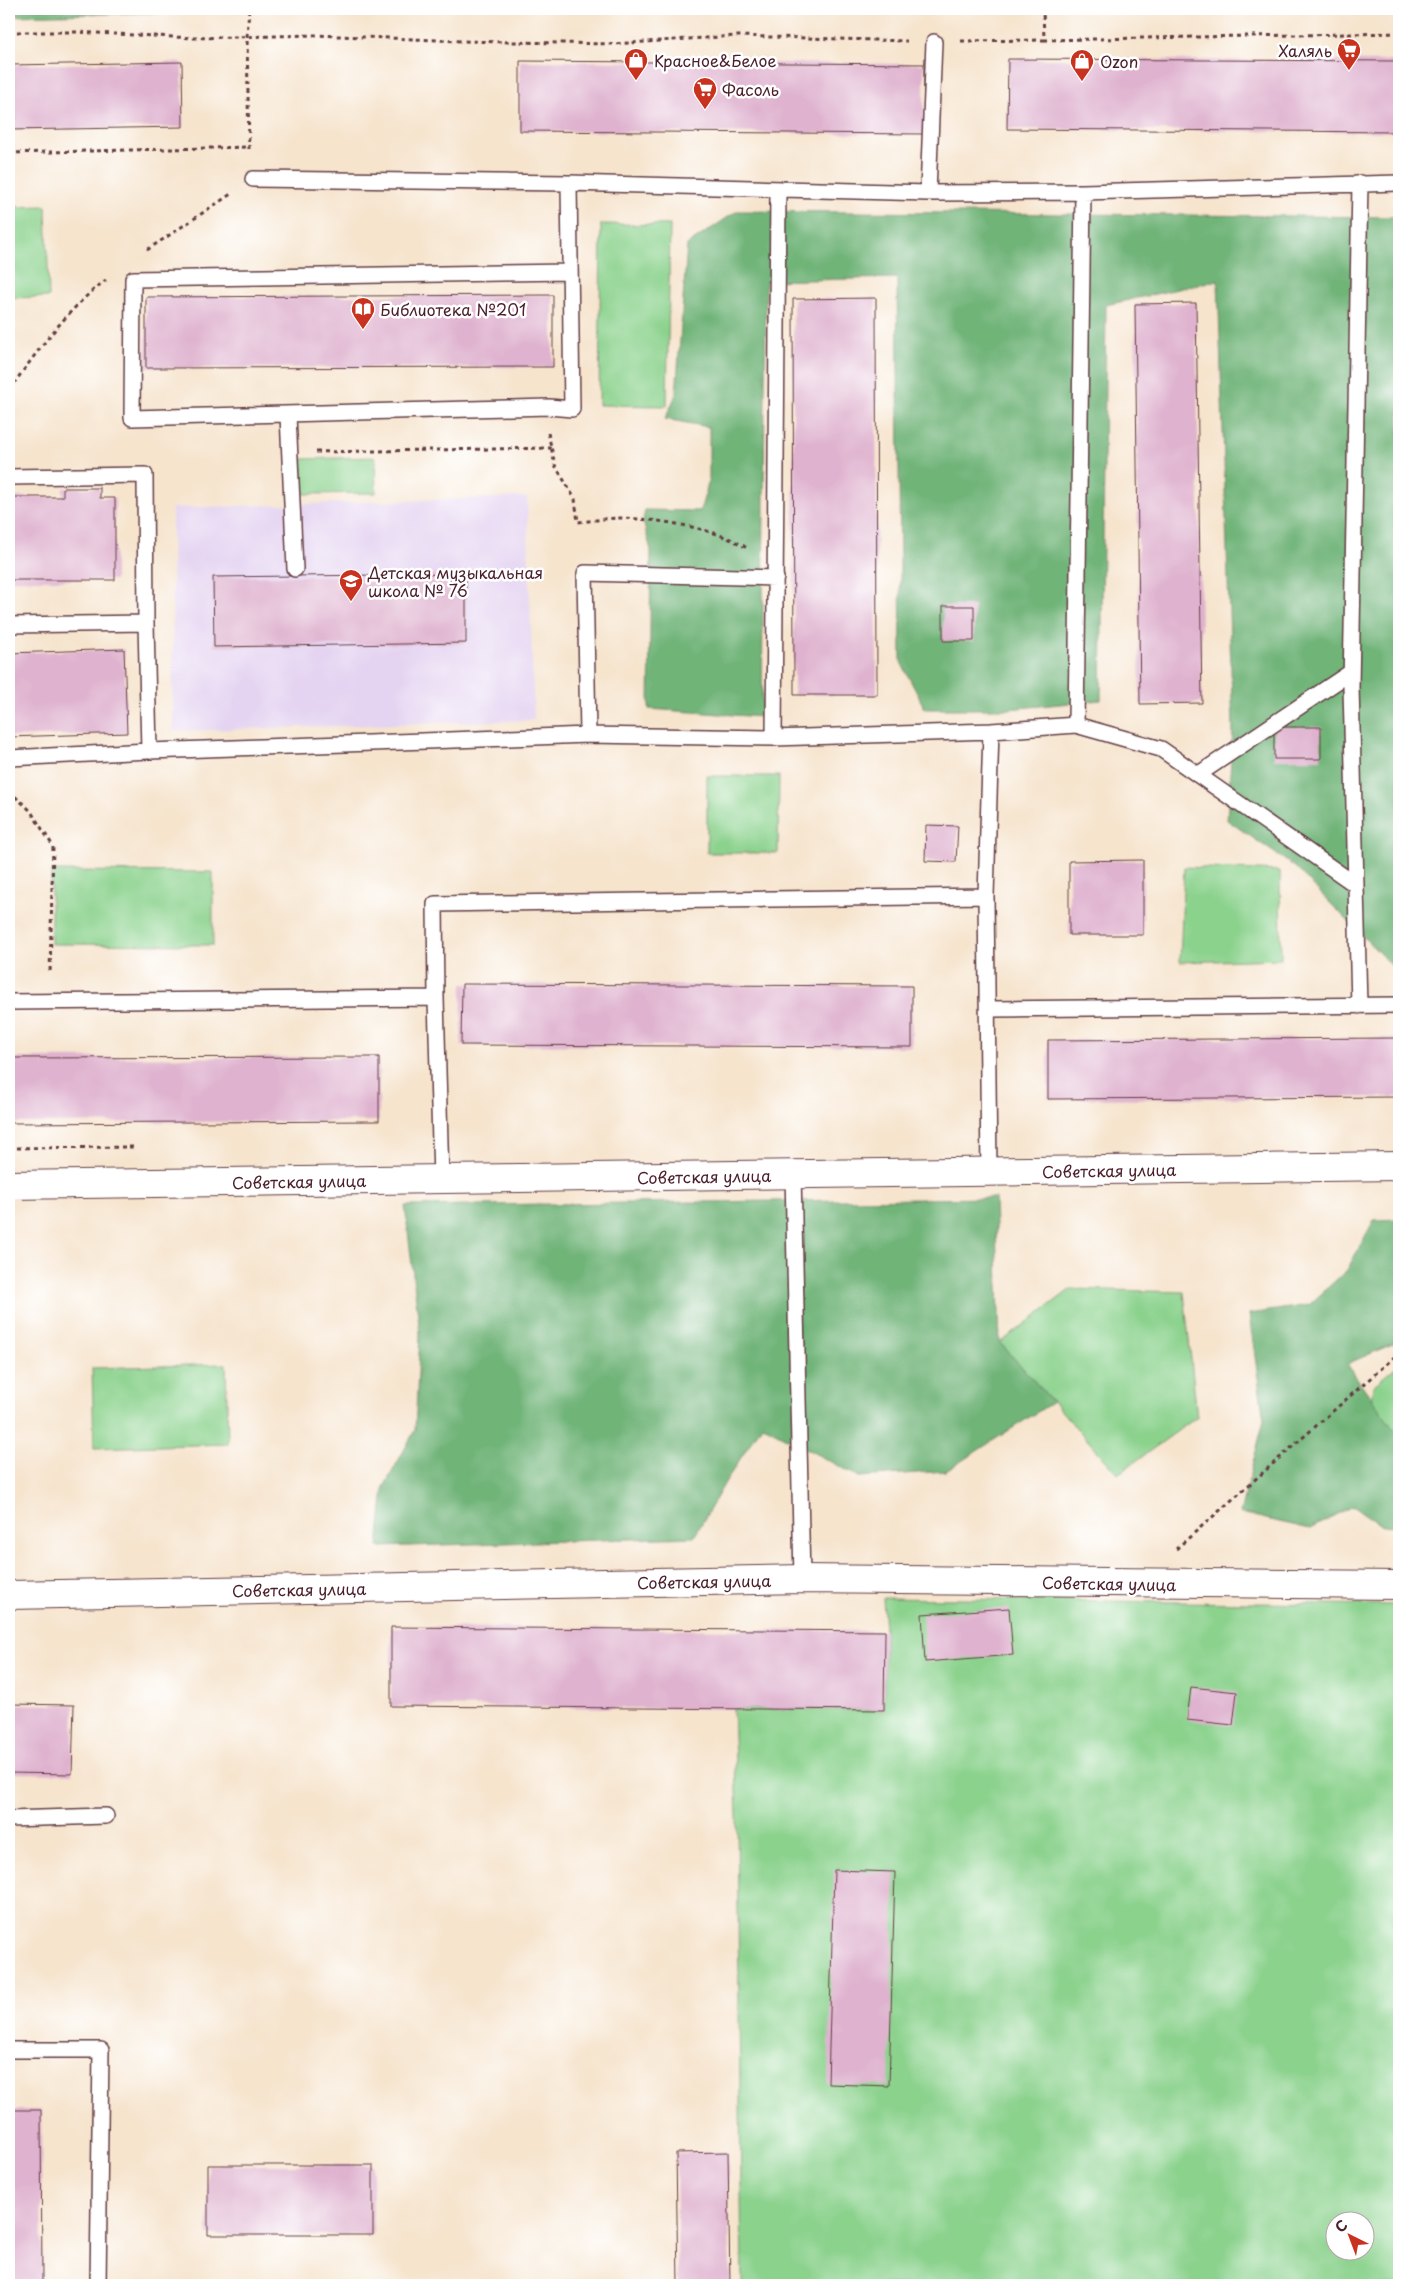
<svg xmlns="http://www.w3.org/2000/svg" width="1408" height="2294" font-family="'Playpen Sans',sans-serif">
<rect width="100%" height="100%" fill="#fff"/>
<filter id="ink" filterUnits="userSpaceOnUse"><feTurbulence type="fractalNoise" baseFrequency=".02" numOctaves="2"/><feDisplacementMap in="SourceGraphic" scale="10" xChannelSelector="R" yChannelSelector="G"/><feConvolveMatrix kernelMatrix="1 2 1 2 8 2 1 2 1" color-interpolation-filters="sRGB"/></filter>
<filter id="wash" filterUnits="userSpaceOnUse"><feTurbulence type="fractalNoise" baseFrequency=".0096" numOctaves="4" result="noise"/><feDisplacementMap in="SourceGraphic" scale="20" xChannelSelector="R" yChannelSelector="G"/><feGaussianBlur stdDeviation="1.12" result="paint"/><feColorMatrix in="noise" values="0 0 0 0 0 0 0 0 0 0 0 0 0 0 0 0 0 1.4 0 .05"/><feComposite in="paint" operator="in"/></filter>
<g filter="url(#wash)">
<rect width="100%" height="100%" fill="#f6e4cd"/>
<path fill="#e4d3f1" d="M 527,497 L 534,720 L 173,731 L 172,508 Z"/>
<path fill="#8bd28d" stroke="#6a785c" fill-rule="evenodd" d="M 46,206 L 49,297 L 9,298 L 9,207 Z
M 601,224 L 670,225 L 667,406 L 599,405 Z
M 375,457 L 376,493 L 304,494 L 302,459 Z
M 707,776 L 779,776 L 778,853 L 707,853 Z
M 1184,867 L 1280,871 L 1281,959 L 1180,962 Z
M 51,871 L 213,872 L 213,945 L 51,944 Z
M 1071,1289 L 1184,1292 L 1197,1417 L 1118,1474 L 1000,1343 Z
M 226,1364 L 228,1444 L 94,1448 L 92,1368 Z
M 1399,1364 L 1399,1466 L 1364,1456 L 1373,1386 Z
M 883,1598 L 1399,1605 L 1399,2285 L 742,2285 L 737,1816 L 733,1709 L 884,1710 L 885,1631 ZM 1336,2222 L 1366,2222 L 1366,2252 L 1336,2252 Z"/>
<path fill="#70b478" stroke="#5d6a52" d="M 9,9 L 325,9 L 9,16 Z
M 737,211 L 1399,217 L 1399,973 L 1295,867 L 1227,820 L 1233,730 L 1218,280 L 1106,305 L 1101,700 L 1009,709 L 925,709 L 901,662 L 897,278 L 766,281 L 762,717 L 649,709 L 651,550 L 643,521 L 645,510 L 700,511 L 709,481 L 709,427 L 665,419 L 676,395 L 687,245 Z
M 995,1198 L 1000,1343 L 1053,1402 L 946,1471 L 859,1477 L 762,1425 L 726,1481 L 694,1537 L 378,1547 L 384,1487 L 415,1430 L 420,1333 L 405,1206 Z
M 1399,1219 L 1399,1341 L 1347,1364 L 1399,1437 L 1399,1525 L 1382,1526 L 1353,1506 L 1310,1529 L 1240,1513 L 1264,1420 L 1249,1314 L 1309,1305 L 1347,1270 L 1374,1220 Z"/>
<g id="blocks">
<path fill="#dfb2cf" d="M 1008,59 L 1399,61 L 1399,132 L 1007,129 Z
M 520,61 L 924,64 L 924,134 L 520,131 Z
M 182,62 L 183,127 L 9,130 L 9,65 Z
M 553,295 L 553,367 L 146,368 L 146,297 Z
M 876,298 L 877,695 L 794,695 L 793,299 Z
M 1196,303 L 1202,703 L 1140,704 L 1135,304 Z
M 63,488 L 100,488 L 100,498 L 115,498 L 115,580 L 9,580 L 9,497 L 63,497 Z
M 466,574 L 466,643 L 214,647 L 213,577 Z
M 943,606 L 974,606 L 974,641 L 943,641 Z
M 124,649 L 127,733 L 9,737 L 9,653 Z
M 1274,727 L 1321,727 L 1321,759 L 1274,759 Z
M 926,825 L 958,826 L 956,862 L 925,861 Z
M 1143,860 L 1143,935 L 1069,935 L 1069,861 Z
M 462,984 L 912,986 L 912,1047 L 461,1045 Z
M 1399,1038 L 1399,1097 L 1048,1099 L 1048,1040 Z
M 379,1057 L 379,1121 L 9,1123 L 9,1058 Z
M 1009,1608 L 1013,1655 L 925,1662 L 922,1614 Z
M 391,1627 L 885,1631 L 884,1710 L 391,1706 Z
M 1191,1687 L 1237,1692 L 1233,1725 L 1187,1720 Z
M 9,1704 L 74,1705 L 72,1774 L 9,1773 Z
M 834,1870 L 895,1872 L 889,2086 L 828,2084 Z
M 9,2110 L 41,2110 L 42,2285 L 9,2285 Z
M 728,2152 L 730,2285 L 678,2285 L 676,2153 Z
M 208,2165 L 373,2165 L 373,2235 L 208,2235 Z"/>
</g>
</g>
<g filter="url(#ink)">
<use href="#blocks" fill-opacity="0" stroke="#643d43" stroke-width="1"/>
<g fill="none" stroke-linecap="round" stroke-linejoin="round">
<g stroke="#643d43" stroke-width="18">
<path id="service" d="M 253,179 L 569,183 L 928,193 L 1083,192 L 1399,183
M 569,183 L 572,409 L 549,407 L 132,418 L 133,279 L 570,272
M 928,193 L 934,42
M 288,415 L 295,569
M 9,477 L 145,475 L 146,623 L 9,625
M 776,578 L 585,573 L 588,735 L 774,738 L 991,731 L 1076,725 L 1161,749 L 1356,885
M 146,623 L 149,751
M 1076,725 L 1083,192
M 774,738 L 778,190
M 9,758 L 149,751 L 588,735
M 1199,774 L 1351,672
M 986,896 L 991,731
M 436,998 L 441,1179
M 9,1002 L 436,998 L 435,904 L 986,896 L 989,1172
M 1359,1006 L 1351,687 L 1360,183
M 988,1009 L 1399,1005
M 793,1174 L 802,1579
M 9,1819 L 106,1816
M 9,2050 L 101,2050 L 98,2285"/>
</g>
<g stroke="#643d43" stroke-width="30">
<path id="minor" d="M 9,1185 L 1399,1166
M 9,1595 L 802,1579 L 1399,1585"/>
</g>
<path stroke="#643d43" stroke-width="3" stroke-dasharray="4 4" stroke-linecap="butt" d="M 249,9 L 247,36 L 249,152
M 9,32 L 75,32 L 194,38 L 315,35 L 461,41 L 611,44 L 738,36 L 907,41
M 1044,40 L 1399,33
M 961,41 L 1044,40 L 1043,9
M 9,153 L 248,147
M 147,250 L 231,194
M 9,390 C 37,352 67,309 106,280
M 548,433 L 555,465 L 575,499 L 578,522 C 592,521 606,518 621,518 C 657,519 719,528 748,549
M 316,452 L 551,448
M 9,791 L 30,810 L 53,846 L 50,974
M 9,1148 L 134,1147
M 1176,1549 L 1399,1353"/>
<use href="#service" stroke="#fff" stroke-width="15"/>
<use href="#minor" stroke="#fff" stroke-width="28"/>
</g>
</g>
<defs>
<g id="supermarket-pin" transform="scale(1.25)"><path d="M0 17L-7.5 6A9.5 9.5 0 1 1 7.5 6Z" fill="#c8321e" stroke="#fff"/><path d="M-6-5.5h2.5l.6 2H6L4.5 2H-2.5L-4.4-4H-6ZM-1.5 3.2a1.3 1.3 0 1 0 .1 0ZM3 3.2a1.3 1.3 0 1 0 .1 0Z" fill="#fff"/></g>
<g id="shop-pin" transform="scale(1.25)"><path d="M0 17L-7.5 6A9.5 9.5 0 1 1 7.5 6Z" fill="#c8321e" stroke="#fff"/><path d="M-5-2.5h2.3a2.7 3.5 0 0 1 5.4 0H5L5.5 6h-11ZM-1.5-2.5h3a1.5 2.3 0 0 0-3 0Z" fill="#fff"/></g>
<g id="library-pin" transform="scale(1.25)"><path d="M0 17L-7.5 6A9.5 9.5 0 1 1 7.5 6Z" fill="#c8321e" stroke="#fff"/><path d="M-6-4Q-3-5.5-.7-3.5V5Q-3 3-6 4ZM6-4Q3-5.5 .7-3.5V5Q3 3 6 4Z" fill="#fff"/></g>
<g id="school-pin" transform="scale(1.25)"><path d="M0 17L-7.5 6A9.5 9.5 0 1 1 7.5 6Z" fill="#c8321e" stroke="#fff"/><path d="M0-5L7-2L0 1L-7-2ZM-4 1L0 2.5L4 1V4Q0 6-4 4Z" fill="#fff"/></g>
</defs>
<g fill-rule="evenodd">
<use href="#supermarket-pin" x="1349" y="50"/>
<use href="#shop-pin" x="636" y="60"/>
<use href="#shop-pin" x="1082" y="61"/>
<use href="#supermarket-pin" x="705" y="89"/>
<use href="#library-pin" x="363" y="309"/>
<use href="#school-pin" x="351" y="581"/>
</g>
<g text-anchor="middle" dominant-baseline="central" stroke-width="5" stroke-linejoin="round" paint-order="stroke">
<g font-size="16" fill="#4a1f2b" stroke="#fff" text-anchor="start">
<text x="1332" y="50" text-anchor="end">Халяль</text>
<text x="654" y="60">Красное&amp;Белое</text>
<text x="1100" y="61">Ozon</text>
<text x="722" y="89">Фасоль</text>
<text x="380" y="309">Библиотека №201</text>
<text x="368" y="572">Детская музыкальная<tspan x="368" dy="18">школа № 76</tspan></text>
</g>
<g font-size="16" fill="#4a1f2b" stroke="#fff">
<text transform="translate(1109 1170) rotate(-1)">Советская улица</text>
<text transform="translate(704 1176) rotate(-1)">Советская улица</text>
<text transform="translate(299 1181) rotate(-1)">Советская улица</text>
<text transform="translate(704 1581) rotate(-1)">Советская улица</text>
<text transform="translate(1109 1583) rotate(1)">Советская улица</text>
<text transform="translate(299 1589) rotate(-1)">Советская улица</text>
</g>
</g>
<rect width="1408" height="2294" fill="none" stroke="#fff" stroke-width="30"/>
<g transform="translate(1350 2236) rotate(318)"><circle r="24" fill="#ffffff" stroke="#b7a5aa"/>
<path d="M0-4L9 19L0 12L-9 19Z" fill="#c8321e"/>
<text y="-8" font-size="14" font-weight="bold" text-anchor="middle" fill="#4a1f2b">С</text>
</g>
</svg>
